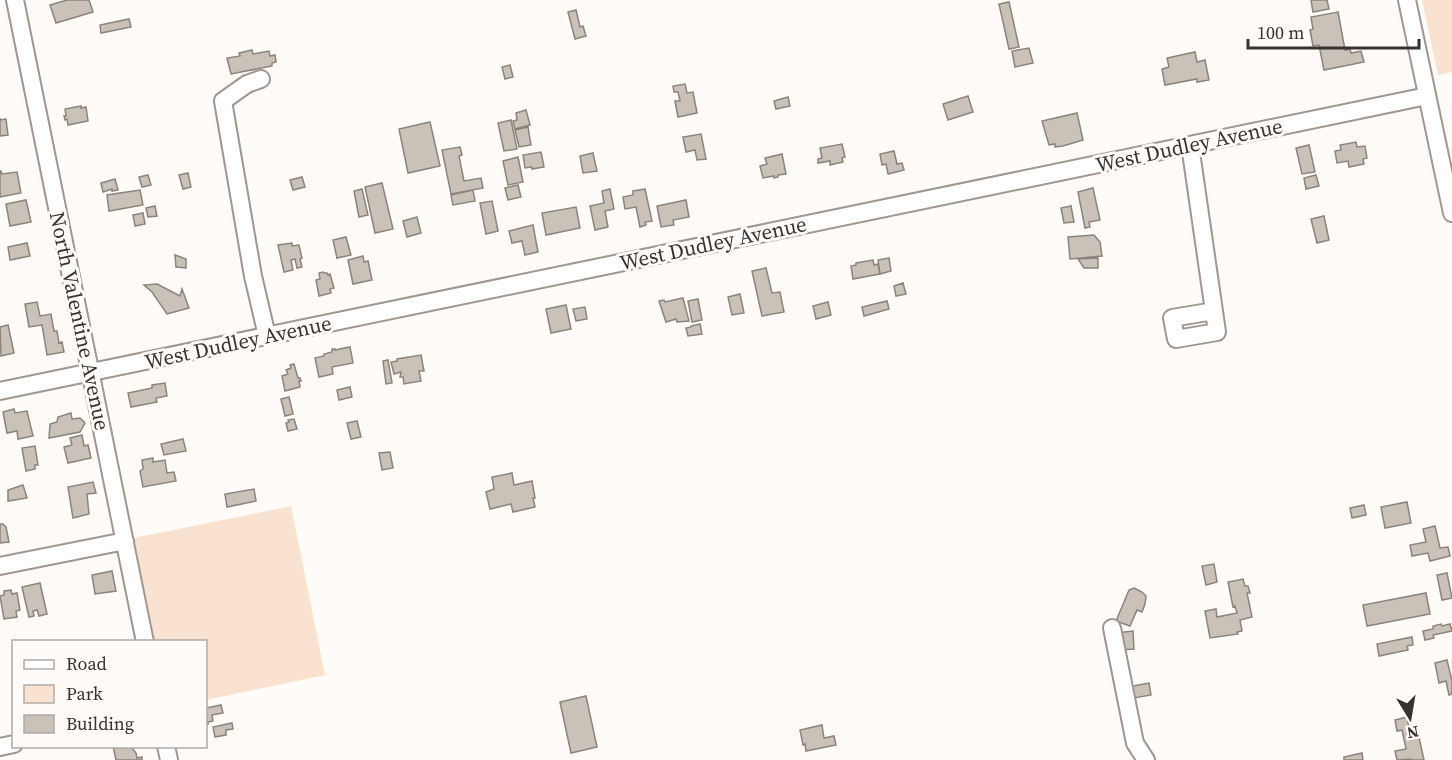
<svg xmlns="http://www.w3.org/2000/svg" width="1452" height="760" font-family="'Source Serif 4',serif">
<rect width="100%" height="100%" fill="#fffbf8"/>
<path fill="#f9e2cf" d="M 1422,0 L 1452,0 L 1452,72 L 1438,75 Z
M 291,506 L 325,675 L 206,700 L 206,642 L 155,641 L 134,538 Z"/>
<path fill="#cac1b9" stroke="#8c837b" stroke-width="1.5" d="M 67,0 L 89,0 L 93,12 L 56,23 L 50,5 Z
M 1311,0 L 1327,0 L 1329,9 L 1313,12 Z
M 1009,2 L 1019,47 L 1009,49 L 999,4 Z
M 576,10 L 580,27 L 583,26 L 586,36 L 575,39 L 568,12 Z
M 1338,12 L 1345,50 L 1350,49 L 1351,53 L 1361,51 L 1364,62 L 1324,70 L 1319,45 L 1313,46 L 1310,30 L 1313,29 L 1311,17 Z
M 129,19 L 131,27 L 101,33 L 100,25 Z
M 1029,48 L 1033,63 L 1015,67 L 1012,51 Z
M 252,50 L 253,54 L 269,51 L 270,56 L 275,55 L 276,62 L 272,63 L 272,66 L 231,74 L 227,58 L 240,56 L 239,53 Z
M 1195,52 L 1197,62 L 1205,60 L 1209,80 L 1197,82 L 1197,79 L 1165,85 L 1162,69 L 1169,67 L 1167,58 Z
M 510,65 L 513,77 L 505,79 L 502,67 Z
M 685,84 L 687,93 L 693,92 L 697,113 L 678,117 L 675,101 L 680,101 L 678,92 L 674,92 L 673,86 Z
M 968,96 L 973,112 L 948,120 L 943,104 Z
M 788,97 L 790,106 L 776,109 L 774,101 Z
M 81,106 L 81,108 L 86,107 L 88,121 L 68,125 L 67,119 L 65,120 L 64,116 L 66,116 L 65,109 Z
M 526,110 L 530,125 L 515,129 L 513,121 L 517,120 L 516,113 Z
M 1077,113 L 1083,140 L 1063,146 L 1055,147 L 1055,144 L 1049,145 L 1042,121 Z
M 0,118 L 0,120 L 6,119 L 8,135 L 0,136 Z
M 511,120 L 517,149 L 504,151 L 498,123 Z
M 430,122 L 440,166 L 408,173 L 399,129 Z
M 528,127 L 531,145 L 519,147 L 515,130 Z
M 701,134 L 706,159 L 697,160 L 695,150 L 686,152 L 683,137 Z
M 1356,142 L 1357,147 L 1365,146 L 1367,158 L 1363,159 L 1364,164 L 1349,167 L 1348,161 L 1337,163 L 1335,151 L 1341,150 L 1340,145 Z
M 842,144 L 845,157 L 842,158 L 843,162 L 830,165 L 830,161 L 818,163 L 818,159 L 822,158 L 820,148 Z
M 1309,145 L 1315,172 L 1302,174 L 1296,148 Z
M 460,147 L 462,155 L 459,156 L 464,181 L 481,178 L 483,188 L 451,194 L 442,150 Z
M 894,151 L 897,164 L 902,163 L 904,170 L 888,174 L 886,164 L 882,165 L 880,154 Z
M 541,152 L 544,167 L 532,169 L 532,167 L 525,168 L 523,155 Z
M 593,153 L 597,171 L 583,173 L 580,156 Z
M 782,154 L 786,174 L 778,175 L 778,177 L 774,178 L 774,176 L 763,178 L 760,166 L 767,164 L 765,158 Z
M 518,157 L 523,182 L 508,185 L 503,161 Z
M 0,171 L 1,171 L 2,174 L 17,172 L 21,193 L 0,197 Z
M 188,173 L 191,187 L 183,189 L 179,175 Z
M 148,175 L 151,185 L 142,187 L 139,177 Z
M 1316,175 L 1319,186 L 1306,189 L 1304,178 Z
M 302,177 L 305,187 L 293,190 L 290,180 Z
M 115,179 L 118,190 L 112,191 L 112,189 L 103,192 L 101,183 Z
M 382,183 L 393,229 L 375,233 L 365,187 Z
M 518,185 L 521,197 L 508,200 L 505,188 Z
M 1093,188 L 1100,220 L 1089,222 L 1090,227 L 1085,228 L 1078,192 Z
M 362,189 L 368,215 L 359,217 L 354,191 Z
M 610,189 L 614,209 L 605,211 L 608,227 L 595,230 L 590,206 L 604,203 L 602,191 Z
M 645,189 L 652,221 L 645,222 L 646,225 L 640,227 L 636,207 L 625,209 L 623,197 L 633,195 L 633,191 Z
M 140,190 L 143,205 L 109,211 L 107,195 Z
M 473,190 L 475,201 L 453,205 L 451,195 Z
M 26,200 L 31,222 L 10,226 L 6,204 Z
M 686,200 L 689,217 L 673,220 L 674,225 L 661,227 L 657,206 Z
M 492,201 L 498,231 L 486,234 L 480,203 Z
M 155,206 L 157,216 L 148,217 L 146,208 Z
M 1071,206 L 1074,222 L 1064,223 L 1061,208 Z
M 576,207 L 580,228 L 546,235 L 542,213 Z
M 143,213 L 145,224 L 135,226 L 133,215 Z
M 1324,216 L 1329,240 L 1317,243 L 1311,219 Z
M 417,217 L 421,233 L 407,237 L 403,221 Z
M 533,225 L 538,252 L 525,255 L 522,241 L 512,243 L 509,231 Z
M 1094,235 L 1100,242 L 1102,256 L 1070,259 L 1068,237 Z
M 346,237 L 351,255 L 337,258 L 333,240 Z
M 27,243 L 30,256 L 10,260 L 8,247 Z
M 292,243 L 292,246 L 299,245 L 302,258 L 300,259 L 302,267 L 297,268 L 295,259 L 291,260 L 293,270 L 284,272 L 278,245 Z
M 175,255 L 186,259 L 186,268 L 176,267 Z
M 363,256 L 364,262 L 368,261 L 372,280 L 353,284 L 348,260 Z
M 889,258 L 891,271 L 880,274 L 878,260 Z
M 1098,258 L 1098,268 L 1084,268 L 1078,259 Z
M 873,260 L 874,265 L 878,264 L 880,274 L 853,279 L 851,266 L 856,265 L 856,263 Z
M 766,268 L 772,293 L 780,292 L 784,312 L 762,316 L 752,271 Z
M 323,272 L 324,273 L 327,273 L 328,275 L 330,274 L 334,288 L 330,289 L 331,293 L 319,296 L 316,280 L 320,279 L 319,273 Z
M 903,283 L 906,294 L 896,296 L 894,286 Z
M 157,284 L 180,296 L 182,289 L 189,308 L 167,314 L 152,292 L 144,285 Z
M 740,294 L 744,313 L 732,315 L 728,297 Z
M 683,298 L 689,321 L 677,322 L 676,319 L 666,322 L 659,301 L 664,300 L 665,302 Z
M 698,299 L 702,320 L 692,322 L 688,301 Z
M 887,301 L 889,309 L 864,316 L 862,307 Z
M 37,302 L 40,316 L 51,314 L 54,331 L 57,331 L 59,343 L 62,342 L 64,352 L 47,355 L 42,325 L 29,327 L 25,304 Z
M 828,302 L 831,315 L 816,319 L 813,306 Z
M 566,305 L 571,329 L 551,333 L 546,309 Z
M 585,307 L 587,319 L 576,321 L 573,309 Z
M 700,324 L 702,334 L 688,336 L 686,328 L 691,327 L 691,326 Z
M 8,325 L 14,353 L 1,356 L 0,327 Z
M 350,347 L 353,363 L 332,367 L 333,374 L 319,377 L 315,358 L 324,356 L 324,354 L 332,352 L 332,349 L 335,349 L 335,350 Z
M 421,355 L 424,371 L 419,371 L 421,381 L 404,384 L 403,377 L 400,377 L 401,372 L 394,374 L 391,362 L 397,361 L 397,359 Z
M 388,360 L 392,383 L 386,384 L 383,361 Z
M 294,364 L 298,378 L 300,378 L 301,381 L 299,381 L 300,387 L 285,391 L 282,376 L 288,374 L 286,370 L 291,368 L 290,365 Z
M 165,383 L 167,396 L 156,398 L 157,402 L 131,407 L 128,393 L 152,388 L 152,385 Z
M 350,387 L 352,397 L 339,400 L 337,390 Z
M 289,397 L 293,414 L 285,416 L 281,399 Z
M 14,409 L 15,413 L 27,411 L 33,436 L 18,439 L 17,431 L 7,433 L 3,412 Z
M 71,413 L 72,419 L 80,418 L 85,423 L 80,432 L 49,438 L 50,424 L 57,422 L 58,417 Z
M 294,419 L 297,429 L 288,431 L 286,423 L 289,422 L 288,420 Z
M 357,421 L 361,437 L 351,439 L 347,423 Z
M 82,435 L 84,446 L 88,445 L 91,458 L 68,463 L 64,447 L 72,445 L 70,438 Z
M 183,439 L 186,451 L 164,455 L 161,444 Z
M 35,446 L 38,465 L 35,465 L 35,469 L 26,471 L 22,448 Z
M 390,452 L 393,468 L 382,470 L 379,453 Z
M 153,458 L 153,462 L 165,460 L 167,473 L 174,472 L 176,481 L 143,487 L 140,471 L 143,469 L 142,460 Z
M 512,473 L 514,485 L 532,481 L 535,498 L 533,498 L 535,507 L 513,512 L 511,504 L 490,509 L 486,492 L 494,489 L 492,477 Z
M 93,482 L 96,493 L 87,494 L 89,514 L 73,518 L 68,487 Z
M 23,485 L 27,498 L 8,501 L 8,490 Z
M 254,489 L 256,501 L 227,507 L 225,494 Z
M 1407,502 L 1411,523 L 1385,528 L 1381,507 Z
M 1364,505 L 1366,515 L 1352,518 L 1350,508 Z
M 0,524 L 3,524 L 6,527 L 9,542 L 0,543 Z
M 1435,526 L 1440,548 L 1448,547 L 1450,556 L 1430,561 L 1428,553 L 1412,556 L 1410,545 L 1426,542 L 1423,529 Z
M 1214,564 L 1217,582 L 1206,585 L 1202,566 Z
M 112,571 L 116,591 L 95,594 L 92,575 Z
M 1447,573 L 1452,598 L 1442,600 L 1437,575 Z
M 1243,579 L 1245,586 L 1248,586 L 1250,593 L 1247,593 L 1252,617 L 1240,620 L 1242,631 L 1237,632 L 1238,634 L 1210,638 L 1205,611 L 1216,609 L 1217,617 L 1237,613 L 1235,606 L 1233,607 L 1228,582 Z
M 40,583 L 47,614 L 39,616 L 37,610 L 33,611 L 34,616 L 29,617 L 22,587 Z
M 1134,588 L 1142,592 L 1146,596 L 1145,604 L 1142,612 L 1137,610 L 1130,626 L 1116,621 L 1129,590 Z
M 11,590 L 12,594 L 17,593 L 20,610 L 16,611 L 17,617 L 4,619 L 0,596 L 4,595 L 4,591 Z
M 1426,593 L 1430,614 L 1367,626 L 1363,605 Z
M 1441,624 L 1442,626 L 1450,624 L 1452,631 L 1433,635 L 1434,638 L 1425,640 L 1423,631 L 1433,629 L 1433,626 Z
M 1133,631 L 1134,649 L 1118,650 L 1116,633 Z
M 1412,637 L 1413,645 L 1407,646 L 1408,650 L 1379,656 L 1377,644 Z
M 1447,660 L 1452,681 L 1452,694 L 1449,695 L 1446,681 L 1439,683 L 1435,663 Z
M 1149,683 L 1151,695 L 1134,698 L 1132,686 Z
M 586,696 L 597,747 L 571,753 L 560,702 Z
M 221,705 L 223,713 L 212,715 L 213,721 L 208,722 L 208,724 L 206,725 L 206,708 Z
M 1407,717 L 1409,728 L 1413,727 L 1414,734 L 1418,733 L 1424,760 L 1411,760 L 1411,759 L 1397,760 L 1395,751 L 1406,749 L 1402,730 L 1397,731 L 1395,720 Z
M 232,723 L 233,729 L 226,730 L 226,735 L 215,737 L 213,727 Z
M 822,725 L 824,738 L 834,736 L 836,745 L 806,751 L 805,744 L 803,745 L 800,730 Z
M 113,746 L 134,746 L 132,748 L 136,753 L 137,758 L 142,757 L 142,760 L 116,760 Z
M 1362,753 L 1363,760 L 1344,760 L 1344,757 Z"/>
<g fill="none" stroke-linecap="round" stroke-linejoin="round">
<g stroke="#a0978f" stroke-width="20">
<path id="minor" d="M 15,0 L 145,642
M 1407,0 L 1452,213
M 261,79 L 247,84 L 223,101 L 253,276 L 267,336
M 1190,145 L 1217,332 L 1176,339 L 1172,318 L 1214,311
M 0,391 L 1427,96
M 0,566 L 125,541
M 1112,628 L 1135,743 L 1146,760
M 166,746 L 169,760
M 0,747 L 14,744"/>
</g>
<use href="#minor" stroke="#fff" stroke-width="16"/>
</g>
<g text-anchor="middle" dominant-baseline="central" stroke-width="6" stroke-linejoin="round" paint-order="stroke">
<g font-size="21" fill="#373330" stroke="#fffbf8">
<text transform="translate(1189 145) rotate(-12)">West Dudley Avenue</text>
<text transform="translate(713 243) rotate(-12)">West Dudley Avenue</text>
<text transform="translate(80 321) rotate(78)">North Valentine Avenue</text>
<text transform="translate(238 342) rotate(-12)">West Dudley Avenue</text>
</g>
</g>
<rect x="12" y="640" width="195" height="108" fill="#fffbf8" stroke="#afaba8" stroke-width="1.5"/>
<rect x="24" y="660" width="30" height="9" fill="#ffffff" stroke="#afaba8" stroke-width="1.5"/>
<text x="66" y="670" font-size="18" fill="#373330">Road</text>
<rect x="24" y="685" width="30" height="18" fill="#f9e2cf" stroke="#afaba8" stroke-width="1.5"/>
<text x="66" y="700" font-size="18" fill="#373330">Park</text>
<rect x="24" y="715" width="30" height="18" fill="#cac1b9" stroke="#afaba8" stroke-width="1.5"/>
<text x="66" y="730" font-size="18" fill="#373330">Building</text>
<g transform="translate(1410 718) rotate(169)" stroke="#fffbf8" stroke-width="4.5" paint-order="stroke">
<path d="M0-4.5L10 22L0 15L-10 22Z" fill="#373330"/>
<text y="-9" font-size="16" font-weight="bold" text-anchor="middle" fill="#373330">N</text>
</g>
<path d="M1248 39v9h171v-9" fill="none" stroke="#373330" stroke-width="3"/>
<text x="1257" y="39" font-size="18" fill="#373330" stroke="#fffbf8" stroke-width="4.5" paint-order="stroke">100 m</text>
</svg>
